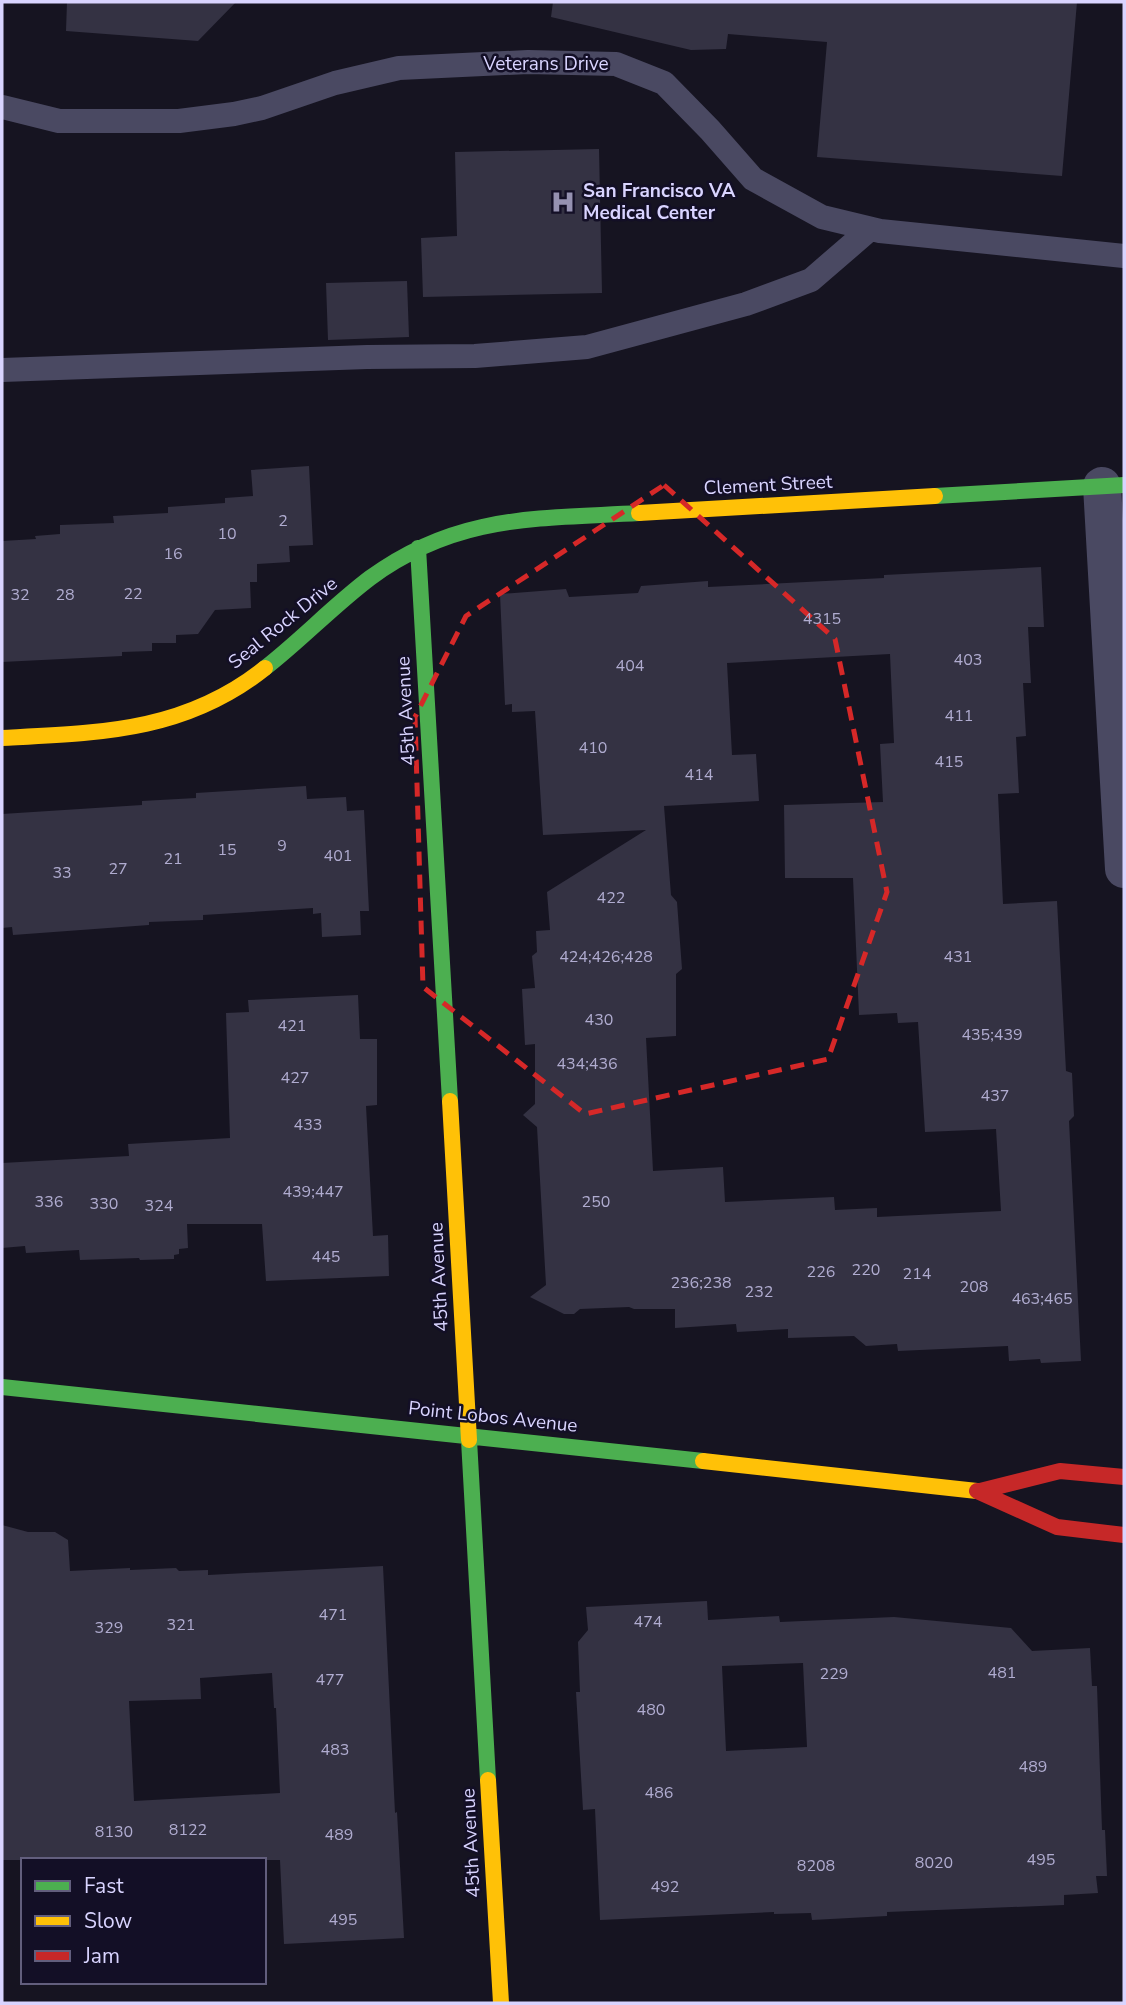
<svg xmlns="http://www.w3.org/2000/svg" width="1126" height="2005" font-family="'Nunito Sans',sans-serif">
<rect width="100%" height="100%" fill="#161421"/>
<path fill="#343243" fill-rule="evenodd" d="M 67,2 L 236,2 L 198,41 L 66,31 Z
M 553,2 L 1077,2 L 1062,176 L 817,157 L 827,42 L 728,34 L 726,49 L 691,50 L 551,17 Z
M 599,149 L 602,293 L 423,297 L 421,238 L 457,236 L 455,152 Z
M 407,281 L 409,337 L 328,340 L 326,283 Z
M 309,466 L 313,545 L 289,546 L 290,562 L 257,564 L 257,582 L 250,582 L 251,608 L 215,610 L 198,634 L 176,635 L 176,643 L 152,643 L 152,651 L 122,652 L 122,656 L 2,662 L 2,541 L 36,539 L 35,536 L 60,534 L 60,525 L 114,523 L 113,516 L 168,513 L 168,507 L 225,503 L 225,498 L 253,496 L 251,470 Z
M 1041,567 L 1044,627 L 1028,627 L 1031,683 L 1023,683 L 1026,736 L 1016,737 L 1019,793 L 998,794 L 1003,904 L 1057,901 L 1066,1071 L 1072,1073 L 1074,1116 L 1069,1121 L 1081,1361 L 1041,1363 L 1040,1359 L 1009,1361 L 1008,1346 L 898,1351 L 897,1344 L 866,1346 L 854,1336 L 788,1338 L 788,1329 L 737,1332 L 736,1324 L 675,1328 L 675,1309 L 634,1309 L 629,1307 L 580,1309 L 574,1314 L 564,1314 L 530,1297 L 546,1285 L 537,1127 L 523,1115 L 535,1104 L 535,1044 L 525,1045 L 522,989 L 535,988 L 532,956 L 537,952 L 536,931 L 550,930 L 547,892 L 646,830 L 543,835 L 535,711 L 512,712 L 512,704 L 505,705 L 500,594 L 566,589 L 569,597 L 638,593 L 641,586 L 708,581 L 708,587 L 884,578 L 884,575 ZM 890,654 L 894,743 L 880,744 L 883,802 L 784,805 L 785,878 L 853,878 L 859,1015 L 897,1013 L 898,1023 L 918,1022 L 925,1132 L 996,1129 L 1001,1211 L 877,1217 L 877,1208 L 835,1210 L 834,1197 L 725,1202 L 723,1167 L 653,1171 L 646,1038 L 676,1036 L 676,974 L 682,969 L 677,902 L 671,895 L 664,806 L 759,801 L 756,754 L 732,755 L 727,663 Z
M 306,786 L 307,799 L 346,797 L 347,811 L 364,810 L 369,911 L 360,911 L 361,935 L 322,937 L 321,913 L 313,914 L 313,908 L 203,915 L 203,920 L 149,922 L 149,925 L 13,935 L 12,927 L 2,928 L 2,814 L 142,805 L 142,801 L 196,798 L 196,793 Z
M 358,995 L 360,1039 L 377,1039 L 377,1105 L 366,1106 L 373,1236 L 388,1235 L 389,1276 L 266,1281 L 262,1224 L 187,1224 L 188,1248 L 179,1249 L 179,1254 L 174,1255 L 174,1259 L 140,1260 L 139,1258 L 80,1260 L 79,1250 L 26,1253 L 25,1246 L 2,1248 L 2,1163 L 129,1156 L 128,1144 L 230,1138 L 226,1013 L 249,1012 L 248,1000 Z
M 2,1525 L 28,1532 L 55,1532 L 68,1540 L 70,1571 L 130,1568 L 130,1570 L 176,1568 L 179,1571 L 208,1570 L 208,1575 L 383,1566 L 395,1813 L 397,1812 L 404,1938 L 284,1944 L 280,1860 L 2,1860 ZM 272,1673 L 274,1708 L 276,1708 L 280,1793 L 134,1801 L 129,1701 L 201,1699 L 200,1678 Z
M 707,1601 L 708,1620 L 779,1616 L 780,1622 L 894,1617 L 1011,1628 L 1032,1651 L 1090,1648 L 1092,1686 L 1097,1686 L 1102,1830 L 1105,1830 L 1107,1876 L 1096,1876 L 1098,1893 L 1064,1895 L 1064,1905 L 887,1912 L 887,1916 L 812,1920 L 811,1913 L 774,1914 L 774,1912 L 600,1920 L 595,1809 L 583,1810 L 576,1692 L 580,1692 L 578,1642 L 588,1630 L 586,1607 ZM 803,1663 L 807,1747 L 726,1751 L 722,1666 Z"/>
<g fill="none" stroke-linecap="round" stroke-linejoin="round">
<path stroke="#4a4962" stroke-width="24" d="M 2,107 L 59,121 L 179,121 L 234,114 L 262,108 L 335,83 L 399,68 L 528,62 L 616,64 L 664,83 L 710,130 L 753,179 L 822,217 L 880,231 L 1124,256
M 2,370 L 367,357 L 475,356 L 587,347 L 746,304 L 811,280 L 870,229"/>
<path stroke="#4a4962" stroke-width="38" d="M 1102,486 L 1124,869"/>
<path stroke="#4caf50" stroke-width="16" d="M 935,496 L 1124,485
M 418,548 L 450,1101
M 265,668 C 301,640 333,606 370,578 C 457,514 536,519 639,513
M 2,1387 L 703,1461
M 469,1440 L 488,1780"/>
<path stroke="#ffc107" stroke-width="16" d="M 639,513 L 935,496
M 2,738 C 99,733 185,732 265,668
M 450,1101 L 469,1440
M 703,1461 L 977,1491
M 488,1780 L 501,2003"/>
<path stroke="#c62828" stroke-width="16" d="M 977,1491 L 1057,1527 L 1124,1535
M 980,1491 L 1060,1471 L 1124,1477"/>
</g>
<path fill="none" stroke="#d62828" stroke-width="5" stroke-dasharray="14 9" stroke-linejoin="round" d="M 664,485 L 835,639 L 887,892 L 828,1059 L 585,1114 L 423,987 L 415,717 L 466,616 Z"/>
<defs>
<g id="hospital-bare" transform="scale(1.89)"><path d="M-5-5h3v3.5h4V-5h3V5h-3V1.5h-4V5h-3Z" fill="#9591b1" stroke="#130f26" stroke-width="2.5" paint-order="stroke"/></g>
</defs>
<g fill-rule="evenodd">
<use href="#hospital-bare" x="563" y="202"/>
</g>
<g text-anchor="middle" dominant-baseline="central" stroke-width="5" stroke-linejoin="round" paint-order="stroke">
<g font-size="16" fill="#b0acd0">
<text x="283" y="521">2</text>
<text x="227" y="534">10</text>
<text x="173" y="554">16</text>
<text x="133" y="594">22</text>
<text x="20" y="595">32</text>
<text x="65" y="595">28</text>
<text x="822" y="619">4315</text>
<text x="968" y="660">403</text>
<text x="630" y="666">404</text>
<text x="959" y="716">411</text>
<text x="593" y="748">410</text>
<text x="949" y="762">415</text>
<text x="699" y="775">414</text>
<text x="282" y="846">9</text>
<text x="227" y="850">15</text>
<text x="338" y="856">401</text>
<text x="173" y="859">21</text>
<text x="118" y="869">27</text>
<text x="62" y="873">33</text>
<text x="611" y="898">422</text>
<text x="606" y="957">424;426;428</text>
<text x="958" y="957">431</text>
<text x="599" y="1020">430</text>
<text x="292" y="1026">421</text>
<text x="992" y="1035">435;439</text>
<text x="587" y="1064">434;436</text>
<text x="295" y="1078">427</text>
<text x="995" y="1096">437</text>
<text x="308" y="1125">433</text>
<text x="313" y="1192">439;447</text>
<text x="49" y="1202">336</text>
<text x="596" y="1202">250</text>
<text x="104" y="1204">330</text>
<text x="159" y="1206">324</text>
<text x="326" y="1257">445</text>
<text x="866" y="1270">220</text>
<text x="821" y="1272">226</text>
<text x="917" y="1274">214</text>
<text x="701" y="1283">236;238</text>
<text x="974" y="1287">208</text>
<text x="759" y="1292">232</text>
<text x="1042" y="1299">463;465</text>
<text x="333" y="1615">471</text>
<text x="648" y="1622">474</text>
<text x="181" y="1625">321</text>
<text x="109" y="1628">329</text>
<text x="1002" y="1673">481</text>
<text x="834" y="1674">229</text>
<text x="330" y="1680">477</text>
<text x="651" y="1710">480</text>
<text x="335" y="1750">483</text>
<text x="1033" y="1767">489</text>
<text x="659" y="1793">486</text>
<text x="188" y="1830">8122</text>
<text x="114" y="1832">8130</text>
<text x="339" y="1835">489</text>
<text x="1041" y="1860">495</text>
<text x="934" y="1863">8020</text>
<text x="816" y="1866">8208</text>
<text x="665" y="1887">492</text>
<text x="343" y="1920">495</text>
</g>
<g font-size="19" fill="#d9d4ff" stroke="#130f26">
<text x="546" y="64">Veterans Drive</text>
<text transform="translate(768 485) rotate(-3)">Clement Street</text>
<text transform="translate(283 623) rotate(-39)">Seal Rock Drive</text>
<text transform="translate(406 711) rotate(-93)">45th Avenue</text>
<text transform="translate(439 1277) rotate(-93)">45th Avenue</text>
<text transform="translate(493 1417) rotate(6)">Point Lobos Avenue</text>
<text transform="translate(471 1843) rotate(-93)">45th Avenue</text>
</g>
<g font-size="19" font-weight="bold" fill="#d9d4ff" stroke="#130f26" text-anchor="start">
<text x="583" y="191">San Francisco VA<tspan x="583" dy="22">Medical Center</tspan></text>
</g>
</g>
<rect width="1126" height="2005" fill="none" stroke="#d9d4ff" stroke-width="7"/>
<rect x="21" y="1858" width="245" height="126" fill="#130f26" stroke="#625e7d" stroke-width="2"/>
<rect x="35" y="1881" width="35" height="10" fill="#4caf50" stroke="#625e7d" stroke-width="2"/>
<text x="84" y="1893" font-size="21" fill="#d9d4ff">Fast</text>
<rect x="35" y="1916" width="35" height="10" fill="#ffc107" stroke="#625e7d" stroke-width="2"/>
<text x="84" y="1928" font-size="21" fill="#d9d4ff">Slow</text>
<rect x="35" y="1951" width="35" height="10" fill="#c62828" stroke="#625e7d" stroke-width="2"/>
<text x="84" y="1963" font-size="21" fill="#d9d4ff">Jam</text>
</svg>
